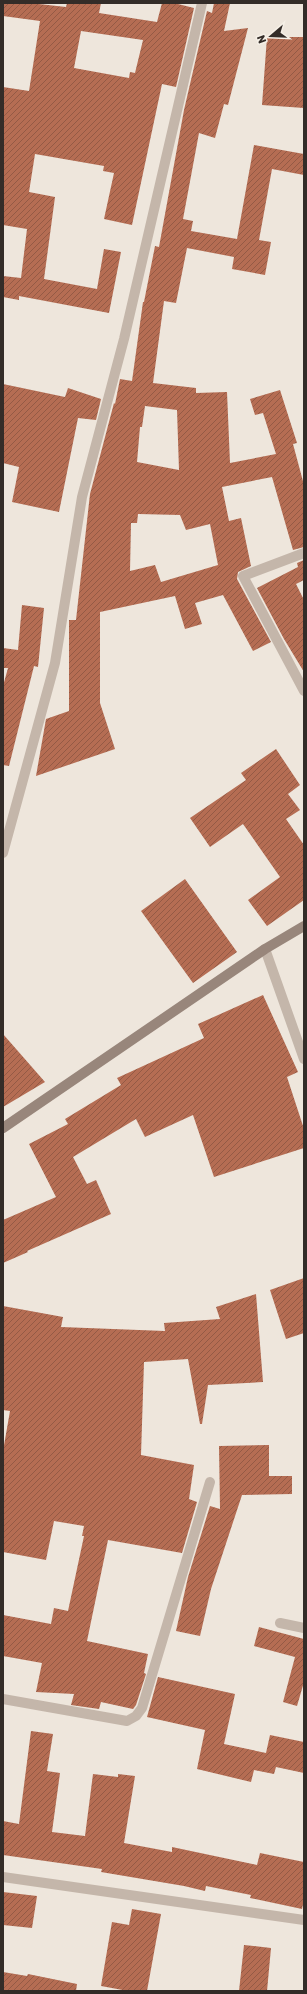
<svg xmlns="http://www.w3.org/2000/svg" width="307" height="1994" font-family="Rubik,sans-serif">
<defs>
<pattern id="building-hatch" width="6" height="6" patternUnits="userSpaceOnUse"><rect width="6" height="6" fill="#b56d53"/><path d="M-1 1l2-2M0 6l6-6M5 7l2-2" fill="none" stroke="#945a45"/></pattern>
</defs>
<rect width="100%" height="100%" fill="#eee6dc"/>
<path fill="url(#building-hatch)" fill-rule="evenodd" d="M 3,3 L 30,3 L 66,7 L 67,3 L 101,3 L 99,13 L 157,22 L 162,3 L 174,3 L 194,8 L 176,87 L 162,84 L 132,225 L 104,219 L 114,173 L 103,171 L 104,166 L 35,154 L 29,192 L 55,197 L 44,279 L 97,289 L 104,249 L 121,252 L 109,313 L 19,296 L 19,300 L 3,297 L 3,276 L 21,278 L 27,229 L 3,225 L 3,87 L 29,91 L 40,21 L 3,16 ZM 81,31 L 143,40 L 135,73 L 130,72 L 129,78 L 74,68 Z
M 214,3 L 230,3 L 224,31 L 248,28 L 228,105 L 224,104 L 215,138 L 199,133 L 183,219 L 193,221 L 191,231 L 237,239 L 254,145 L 304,154 L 304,175 L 272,169 L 259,240 L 271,242 L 265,275 L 232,269 L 234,257 L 187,248 L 176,303 L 164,301 L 153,383 L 196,388 L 196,393 L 227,392 L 230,463 L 276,454 L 263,413 L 255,415 L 250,399 L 280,390 L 297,443 L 293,444 L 304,485 L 304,547 L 293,550 L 272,477 L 222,487 L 229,521 L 241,518 L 251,566 L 238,572 L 237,579 L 271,642 L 253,651 L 223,595 L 195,603 L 202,624 L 185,629 L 175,596 L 100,612 L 100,703 L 115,749 L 36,776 L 46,719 L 69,711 L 69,620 L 76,620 L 90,494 L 114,403 L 115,404 L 120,379 L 132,381 L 143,302 L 144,302 L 155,246 L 159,247 L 184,110 L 207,11 L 212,13 ZM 145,406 L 177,410 L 179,470 L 137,462 L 140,427 L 142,427 ZM 138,514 L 180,515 L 186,530 L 210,524 L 218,565 L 161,582 L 155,565 L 130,571 L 131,523 L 137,523 Z
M 267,37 L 304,37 L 304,108 L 262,105 Z
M 3,384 L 65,397 L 68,388 L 101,399 L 96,420 L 78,418 L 59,512 L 12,502 L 19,467 L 3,463 Z
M 304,560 L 304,580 L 296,584 L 304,600 L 304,672 L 284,639 L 257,588 L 298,567 L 297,563 Z
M 22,605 L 44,608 L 38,667 L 34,666 L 9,766 L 3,765 L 3,686 L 8,668 L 3,668 L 3,648 L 18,650 Z
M 276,749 L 300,785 L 288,794 L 300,810 L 286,819 L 304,845 L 304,900 L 267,926 L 248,900 L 280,877 L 243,824 L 210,847 L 190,818 L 246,780 L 241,773 Z
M 185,879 L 237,952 L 193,983 L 141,911 Z
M 263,995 L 298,1072 L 287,1077 L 304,1129 L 304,1148 L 214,1177 L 193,1115 L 145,1137 L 136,1119 L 73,1157 L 87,1184 L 96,1180 L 111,1214 L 27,1251 L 28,1252 L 3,1263 L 3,1220 L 56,1197 L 29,1144 L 68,1124 L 65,1119 L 121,1085 L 117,1078 L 204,1038 L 198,1024 Z
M 3,1034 L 45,1082 L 3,1107 Z
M 304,1278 L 304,1333 L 286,1339 L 270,1290 Z
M 256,1294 L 263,1382 L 208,1385 L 202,1424 L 200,1424 L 188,1359 L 144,1362 L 141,1455 L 194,1465 L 189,1499 L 197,1502 L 182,1553 L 108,1540 L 87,1641 L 148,1654 L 144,1673 L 146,1674 L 136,1705 L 133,1709 L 101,1702 L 99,1709 L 71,1705 L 74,1694 L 36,1692 L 42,1663 L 3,1656 L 3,1615 L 51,1624 L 54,1608 L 68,1611 L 84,1536 L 82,1536 L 84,1526 L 54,1521 L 46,1560 L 3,1552 L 3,1451 L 10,1411 L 3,1410 L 3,1306 L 63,1317 L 61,1327 L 165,1331 L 164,1323 L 220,1319 L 216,1307 Z
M 269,1445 L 269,1476 L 292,1476 L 292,1494 L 242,1495 L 211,1589 L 200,1636 L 176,1631 L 188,1577 L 210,1506 L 220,1509 L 219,1446 Z
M 259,1627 L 304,1639 L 304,1682 L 297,1706 L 283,1702 L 295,1657 L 254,1646 Z
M 158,1677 L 235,1694 L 224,1744 L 266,1753 L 270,1735 L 304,1742 L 304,1773 L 276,1767 L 274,1774 L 254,1770 L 251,1782 L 197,1769 L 205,1730 L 147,1717 Z
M 31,1731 L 53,1734 L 47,1771 L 60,1773 L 52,1832 L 85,1836 L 93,1774 L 118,1777 L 118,1774 L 135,1776 L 124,1843 L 172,1852 L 172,1847 L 257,1865 L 260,1853 L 304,1862 L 304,1900 L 302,1909 L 250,1898 L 251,1895 L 206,1886 L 205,1891 L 184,1886 L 101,1872 L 102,1869 L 3,1855 L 3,1821 L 19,1824 Z
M 3,1892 L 37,1896 L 32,1928 L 3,1925 Z
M 132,1909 L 161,1914 L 147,1991 L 128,1991 L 101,1986 L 112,1922 L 129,1925 Z
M 244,1945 L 271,1948 L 267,1991 L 239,1991 Z
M 3,1972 L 27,1976 L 28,1974 L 77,1984 L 76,1991 L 3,1991 Z"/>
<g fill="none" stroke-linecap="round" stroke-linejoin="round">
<path stroke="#c4b6aa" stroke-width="10" d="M 304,553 L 243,576 L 304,691
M 3,853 L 55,663 L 82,497 L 124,339 L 202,3
M 265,949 L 304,1059
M 280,1623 L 304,1628
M 3,1699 L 127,1721 L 136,1716 L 142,1708 L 210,1482
M 3,1877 L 304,1920"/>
<path stroke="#98867b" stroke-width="10" d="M 3,1128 L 265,949 L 304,926"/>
</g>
<rect width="307" height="1994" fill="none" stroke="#332c28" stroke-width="8"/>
<g transform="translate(271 36) rotate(251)" stroke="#f6f0e7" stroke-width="3" paint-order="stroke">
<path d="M0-3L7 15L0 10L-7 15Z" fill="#332c28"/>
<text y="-6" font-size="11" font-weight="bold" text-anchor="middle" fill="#332c28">N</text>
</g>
</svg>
